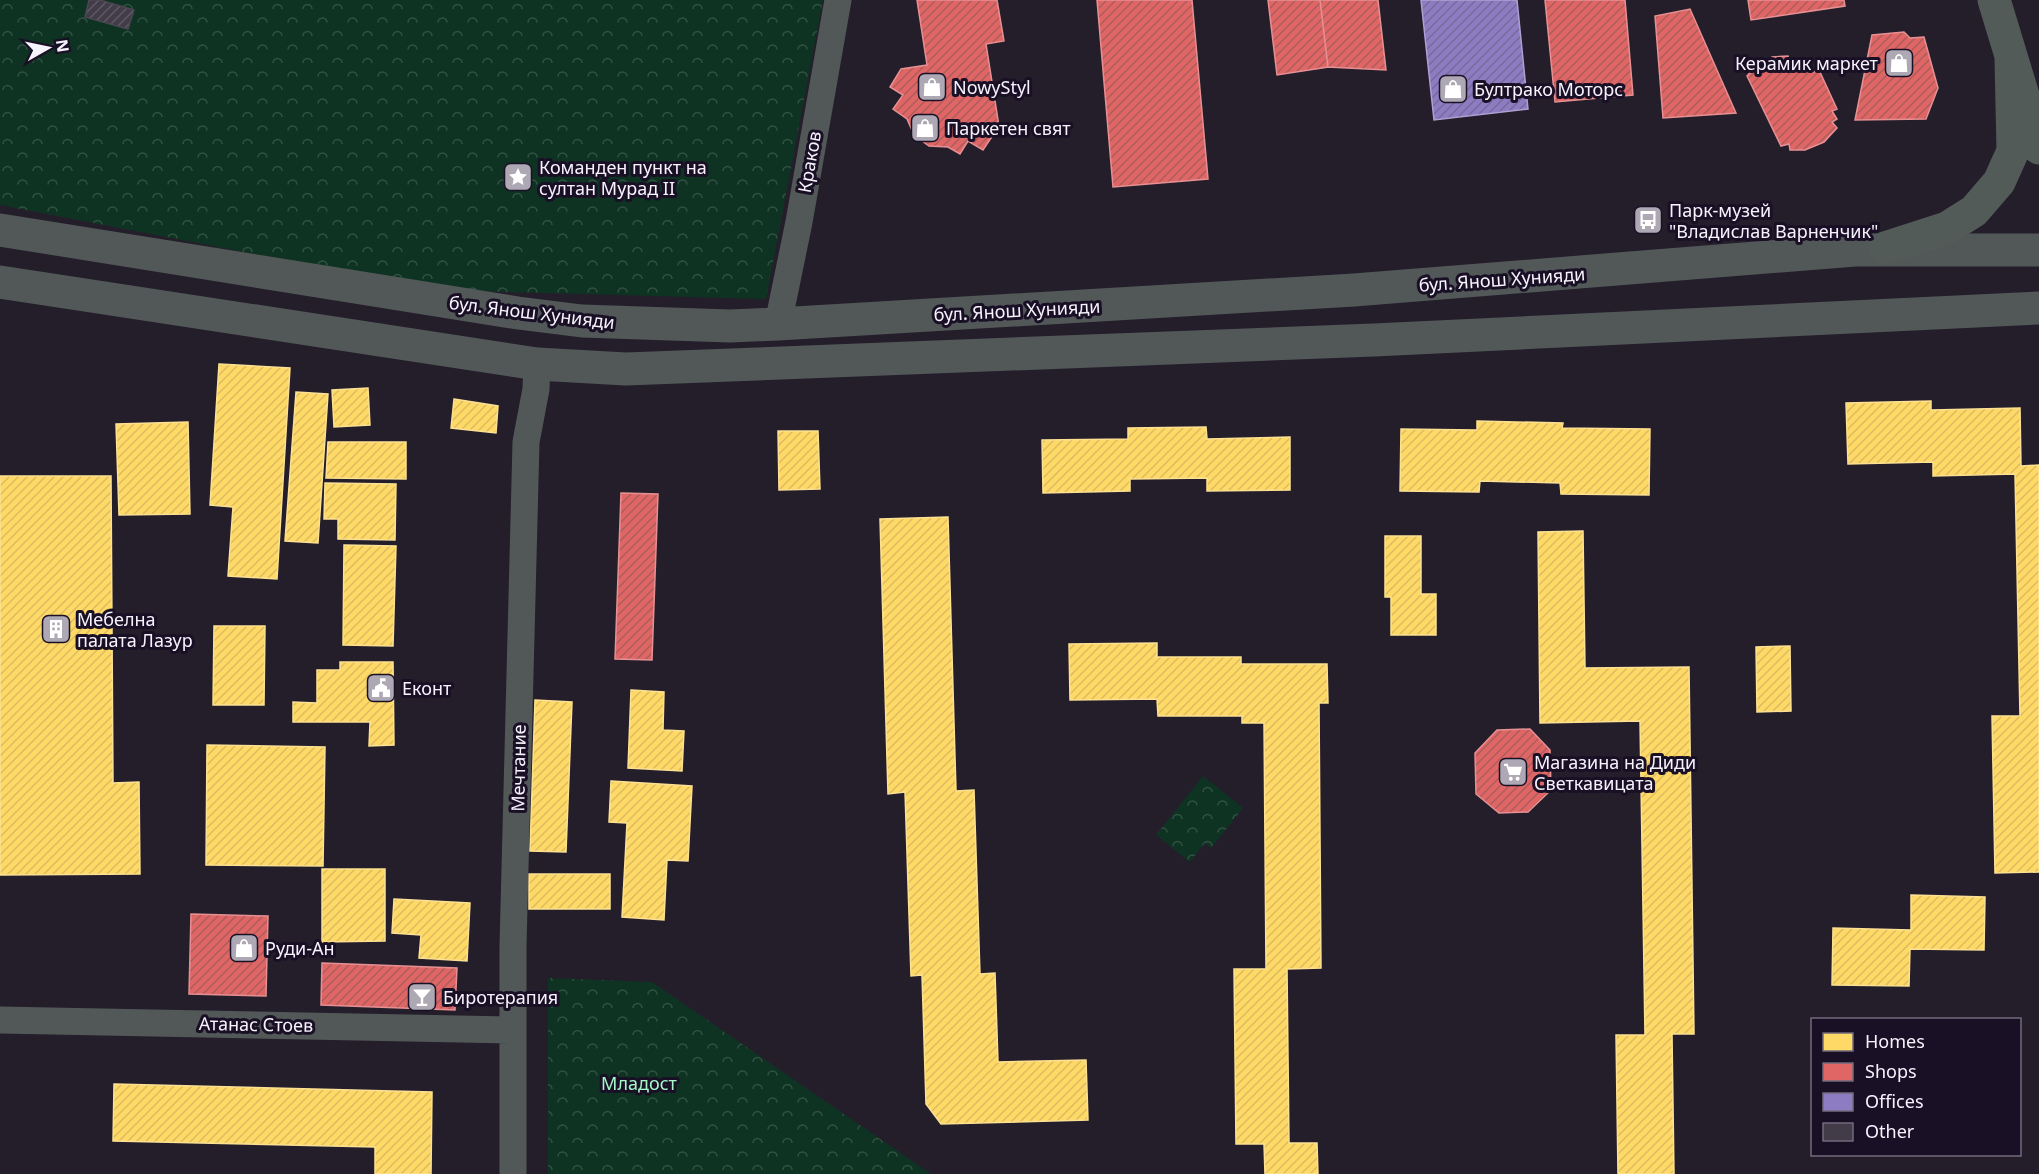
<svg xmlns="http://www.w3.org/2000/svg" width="2039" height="1174" font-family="'Noto Sans',sans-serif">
<defs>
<pattern id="forest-crowns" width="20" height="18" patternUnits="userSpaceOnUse" patternTransform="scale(1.5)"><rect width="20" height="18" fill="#0e3322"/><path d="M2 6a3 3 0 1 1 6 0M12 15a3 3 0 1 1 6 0" fill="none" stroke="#325143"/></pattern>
<pattern id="homes-hatch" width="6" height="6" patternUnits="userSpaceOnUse" patternTransform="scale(1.5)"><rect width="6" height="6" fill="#ffd966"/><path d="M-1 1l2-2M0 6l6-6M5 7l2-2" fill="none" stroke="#dbbc61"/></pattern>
<pattern id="shops-hatch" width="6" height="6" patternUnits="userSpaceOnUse" patternTransform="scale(1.5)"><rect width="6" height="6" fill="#e06666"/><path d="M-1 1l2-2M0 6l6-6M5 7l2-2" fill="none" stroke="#ac5c5d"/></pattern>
<pattern id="offices-hatch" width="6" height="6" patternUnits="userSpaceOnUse" patternTransform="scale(1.5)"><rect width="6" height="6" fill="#8e7cc3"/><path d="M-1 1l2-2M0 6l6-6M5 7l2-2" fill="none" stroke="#766a99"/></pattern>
<pattern id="building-hatch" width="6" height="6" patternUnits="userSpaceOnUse" patternTransform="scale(1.5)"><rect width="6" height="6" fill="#423c49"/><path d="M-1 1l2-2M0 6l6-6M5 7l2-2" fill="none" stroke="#5e5964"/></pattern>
</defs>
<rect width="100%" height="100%" fill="#241e2b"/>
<path fill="url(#forest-crowns)" d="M 0,0 L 823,0 L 766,299 L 470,291 L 265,256 L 0,205 Z
M 1203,776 L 1243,808 L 1211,848 L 1205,843 L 1190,862 L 1156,835 Z
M 548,978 L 652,982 L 931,1174 L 548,1174 Z"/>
<path fill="url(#homes-hatch)" stroke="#fde193" stroke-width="1.5" d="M 219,364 L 290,368 L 277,579 L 228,576 L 233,507 L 210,505 Z
M 368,388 L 370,425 L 334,427 L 332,390 Z
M 296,392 L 328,394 L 318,543 L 285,541 Z
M 454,399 L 498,406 L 496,433 L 451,428 Z
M 1931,401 L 1931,410 L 2020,408 L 2021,466 L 2039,465 L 2039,872 L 1995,873 L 1992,716 L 2020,716 L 2015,474 L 1933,476 L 1933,462 L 1848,464 L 1846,403 Z
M 1477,421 L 1563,423 L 1562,428 L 1650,429 L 1649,495 L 1561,494 L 1560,483 L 1480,481 L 1479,492 L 1400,491 L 1401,429 L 1477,430 Z
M 188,422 L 190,514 L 119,515 L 116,424 Z
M 1206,427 L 1207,439 L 1290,437 L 1290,490 L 1207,491 L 1207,478 L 1130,479 L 1130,491 L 1043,493 L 1042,440 L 1128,439 L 1128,428 Z
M 778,431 L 818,431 L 820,489 L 779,490 Z
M 328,442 L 406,442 L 406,479 L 326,478 Z
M 0,476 L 111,476 L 113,783 L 139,782 L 140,874 L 0,875 Z
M 325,483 L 396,484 L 395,540 L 338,539 L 338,519 L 324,519 Z
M 948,517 L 956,791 L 974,790 L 980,974 L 995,973 L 998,1062 L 1086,1060 L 1088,1120 L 941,1124 L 926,1104 L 922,975 L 911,976 L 905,792 L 888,794 L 880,519 Z
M 1583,531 L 1585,668 L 1689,667 L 1694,1034 L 1672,1034 L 1674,1174 L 1618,1174 L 1616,1035 L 1645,1035 L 1640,721 L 1540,723 L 1538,532 Z
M 1385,536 L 1421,536 L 1421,594 L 1436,594 L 1436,635 L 1391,635 L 1391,597 L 1385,597 Z
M 344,545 L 396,546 L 393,646 L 343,645 Z
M 214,626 L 265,626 L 264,705 L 213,705 Z
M 1157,643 L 1157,657 L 1241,657 L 1241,664 L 1327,664 L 1328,703 L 1319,703 L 1321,968 L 1287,969 L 1289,1143 L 1317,1143 L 1318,1174 L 1265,1174 L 1264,1144 L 1236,1144 L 1234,969 L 1266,969 L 1264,723 L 1242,723 L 1242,716 L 1158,716 L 1157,699 L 1070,700 L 1069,644 Z
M 1790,646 L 1791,711 L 1757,712 L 1756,647 Z
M 340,662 L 393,662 L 394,745 L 369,746 L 370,722 L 293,722 L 293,702 L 317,703 L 317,670 L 340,670 Z
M 631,690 L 664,692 L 663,730 L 684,731 L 682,771 L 628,768 Z
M 535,700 L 572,702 L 566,852 L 530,851 Z
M 207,745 L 325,747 L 323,866 L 206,865 Z
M 611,781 L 692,786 L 688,861 L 667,860 L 664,920 L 622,917 L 627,823 L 609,822 Z
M 322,869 L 385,869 L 385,941 L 322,942 Z
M 529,874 L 610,874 L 610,909 L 529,909 Z
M 1911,895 L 1985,897 L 1984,950 L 1910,949 L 1909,986 L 1832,985 L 1833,928 L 1911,930 Z
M 394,899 L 470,903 L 467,961 L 419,958 L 421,935 L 392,933 Z
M 114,1084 L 432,1092 L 431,1174 L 375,1174 L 375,1147 L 113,1141 Z"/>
<path fill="url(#shops-hatch)" stroke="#e79093" stroke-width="1.5" d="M 917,0 L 997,0 L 1004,41 L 986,44 L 999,126 L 983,150 L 968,141 L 960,154 L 948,147 L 929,146 L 914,135 L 907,119 L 893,109 L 903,95 L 890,87 L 901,69 L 927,65 Z
M 1097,0 L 1192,0 L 1208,179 L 1113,187 Z
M 1268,0 L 1320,0 L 1328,67 L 1277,75 Z
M 1320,0 L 1378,0 L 1386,70 L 1328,67 Z
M 1545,0 L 1625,0 L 1633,95 L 1555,102 Z
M 1748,0 L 1844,0 L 1845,6 L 1751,20 Z
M 1690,9 L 1736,113 L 1663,118 L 1655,16 Z
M 1904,32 L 1910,38 L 1924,37 L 1938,88 L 1926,119 L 1855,120 L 1872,35 Z
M 1788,56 L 1789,60 L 1801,61 L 1802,66 L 1810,66 L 1813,72 L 1819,70 L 1837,109 L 1832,111 L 1837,119 L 1832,122 L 1837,128 L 1824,142 L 1805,150 L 1790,150 L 1789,144 L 1781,146 L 1747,76 L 1760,62 L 1767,64 L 1772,57 Z
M 621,493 L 658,494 L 652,660 L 615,659 Z
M 1530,729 L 1550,750 L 1551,790 L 1528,812 L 1499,813 L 1476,794 L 1475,753 L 1497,730 Z
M 191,914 L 268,916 L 266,996 L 189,994 Z
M 322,963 L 457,968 L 455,1010 L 321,1005 Z"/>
<path fill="url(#offices-hatch)" stroke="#aea0d4" stroke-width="1.5" d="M 1421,0 L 1517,0 L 1528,109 L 1434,120 Z"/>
<path fill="url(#building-hatch)" stroke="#4b4651" stroke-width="1.5" d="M 89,0 L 100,0 L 134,10 L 128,29 L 85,17 Z"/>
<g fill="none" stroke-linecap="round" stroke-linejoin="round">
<path stroke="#525858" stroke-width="27" d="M 778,324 L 799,222 L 838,0
M 0,1020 L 512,1030
M 513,1174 L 513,946 L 526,442 L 536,389 L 537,364"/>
<path stroke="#525858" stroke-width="33" d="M 0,230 L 518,313 L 582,321 L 730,326 L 778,324 L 1354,290 L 1855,250 L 2039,250
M 0,282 L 537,364 L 626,369 L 1374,340 L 2039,308"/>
<path stroke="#535b59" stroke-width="33" d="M 1994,0 L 2039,148
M 1885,248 L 1947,228 L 1974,211 L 1999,182 L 2013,151 L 2011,59"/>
</g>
<defs>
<g id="shop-square" transform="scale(1.5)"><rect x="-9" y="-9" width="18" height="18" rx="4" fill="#ada8b4" stroke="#191026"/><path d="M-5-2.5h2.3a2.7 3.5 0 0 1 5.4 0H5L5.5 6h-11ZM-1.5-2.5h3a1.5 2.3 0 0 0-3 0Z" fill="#fff"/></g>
<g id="sight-square" transform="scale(1.5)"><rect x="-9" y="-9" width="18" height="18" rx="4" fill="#ada8b4" stroke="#191026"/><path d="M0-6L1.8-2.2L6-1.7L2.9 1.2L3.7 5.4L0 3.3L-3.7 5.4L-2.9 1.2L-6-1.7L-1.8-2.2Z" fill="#fff"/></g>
<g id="bus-square" transform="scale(1.5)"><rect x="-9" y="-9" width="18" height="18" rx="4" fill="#ada8b4" stroke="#191026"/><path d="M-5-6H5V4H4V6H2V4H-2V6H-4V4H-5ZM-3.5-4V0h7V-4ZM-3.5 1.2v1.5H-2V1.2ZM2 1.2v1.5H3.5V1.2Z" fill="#fff"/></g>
<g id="building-square" transform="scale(1.5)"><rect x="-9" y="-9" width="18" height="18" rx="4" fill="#ada8b4" stroke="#191026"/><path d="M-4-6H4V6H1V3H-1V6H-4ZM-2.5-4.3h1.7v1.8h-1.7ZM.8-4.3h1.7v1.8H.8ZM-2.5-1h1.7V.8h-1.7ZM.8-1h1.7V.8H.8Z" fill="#fff"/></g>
<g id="civic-square" transform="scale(1.5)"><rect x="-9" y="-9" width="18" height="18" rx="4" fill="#ada8b4" stroke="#191026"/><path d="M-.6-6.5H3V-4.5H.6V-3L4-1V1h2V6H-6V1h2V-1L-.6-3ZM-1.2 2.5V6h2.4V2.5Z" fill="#fff"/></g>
<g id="supermarket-square" transform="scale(1.5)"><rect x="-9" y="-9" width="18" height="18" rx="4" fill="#ada8b4" stroke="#191026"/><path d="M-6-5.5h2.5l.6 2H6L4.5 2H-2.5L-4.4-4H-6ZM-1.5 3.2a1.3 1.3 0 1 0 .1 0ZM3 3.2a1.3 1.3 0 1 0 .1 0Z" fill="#fff"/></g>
<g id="bar-square" transform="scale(1.5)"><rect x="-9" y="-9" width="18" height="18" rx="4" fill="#ada8b4" stroke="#191026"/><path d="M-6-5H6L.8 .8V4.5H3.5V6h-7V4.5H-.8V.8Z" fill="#fff"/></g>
</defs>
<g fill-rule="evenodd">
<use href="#shop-square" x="1899" y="63"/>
<use href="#shop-square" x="932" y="87"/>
<use href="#shop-square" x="1453" y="89"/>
<use href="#shop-square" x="925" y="128"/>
<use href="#sight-square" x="518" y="177"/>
<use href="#bus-square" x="1648" y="220"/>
<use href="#building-square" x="56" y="629"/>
<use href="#civic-square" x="381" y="688"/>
<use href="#supermarket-square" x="1513" y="772"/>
<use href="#shop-square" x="244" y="948"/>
<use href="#bar-square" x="422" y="997"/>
</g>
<g text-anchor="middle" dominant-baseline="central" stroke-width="6" stroke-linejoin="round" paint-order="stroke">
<g font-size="18" fill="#f7f3fd" stroke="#191026" text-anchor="start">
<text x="1878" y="63" text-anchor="end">Керамик маркет</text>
<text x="953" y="87">NowyStyl</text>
<text x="1474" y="89">Бултрако Моторс</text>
<text x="946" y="128">Паркетен свят</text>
<text x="539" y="167">Команден пункт на<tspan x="539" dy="21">султан Мурад II</tspan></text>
<text x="1669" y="210">Парк-музей<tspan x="1669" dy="21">"Владислав Варненчик"</tspan></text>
<text x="77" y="619">Мебелна<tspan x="77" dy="21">палата Лазур</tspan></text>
<text x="402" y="688">Еконт</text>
<text x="1534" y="762">Магазина на Диди<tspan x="1534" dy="21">Светкавицата</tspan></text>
<text x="265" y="948">Руди-Ан</text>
<text x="443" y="997">Биротерапия</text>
</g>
<g font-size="18" fill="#f7f3fd" stroke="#191026">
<text transform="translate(809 162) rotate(-80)">Краков</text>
<text transform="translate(1502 279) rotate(-4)">бул. Янош Хунияди</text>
<text transform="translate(1017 310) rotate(-3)">бул. Янош Хунияди</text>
<text transform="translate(532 312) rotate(7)">бул. Янош Хунияди</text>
<text transform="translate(518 768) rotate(-89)">Мечтание</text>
<text transform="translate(256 1024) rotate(1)">Атанас Стоев</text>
</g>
<g font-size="18" fill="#a5f7c8" stroke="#191026">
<text x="639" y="1083">Младост</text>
</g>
</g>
<rect x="1811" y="1018" width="210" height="138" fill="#191026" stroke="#726b7c" stroke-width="1.5"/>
<rect x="1823" y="1033" width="30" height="18" fill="#ffd966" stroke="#726b7c" stroke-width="1.5"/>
<text x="1865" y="1048" font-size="18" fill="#f7f3fd">Homes</text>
<rect x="1823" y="1063" width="30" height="18" fill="#e06666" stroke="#726b7c" stroke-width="1.5"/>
<text x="1865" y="1078" font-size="18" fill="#f7f3fd">Shops</text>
<rect x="1823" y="1093" width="30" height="18" fill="#8e7cc3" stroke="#726b7c" stroke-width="1.5"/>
<text x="1865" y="1108" font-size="18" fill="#f7f3fd">Offices</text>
<rect x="1823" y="1123" width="30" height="18" fill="#423c49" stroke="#726b7c" stroke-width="1.5"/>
<text x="1865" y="1138" font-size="18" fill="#f7f3fd">Other</text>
<g transform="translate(48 48) rotate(81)" stroke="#191026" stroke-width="4.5" paint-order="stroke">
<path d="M0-4.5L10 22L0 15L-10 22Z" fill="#f7f3fd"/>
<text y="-9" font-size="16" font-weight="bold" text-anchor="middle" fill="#f7f3fd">N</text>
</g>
</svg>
